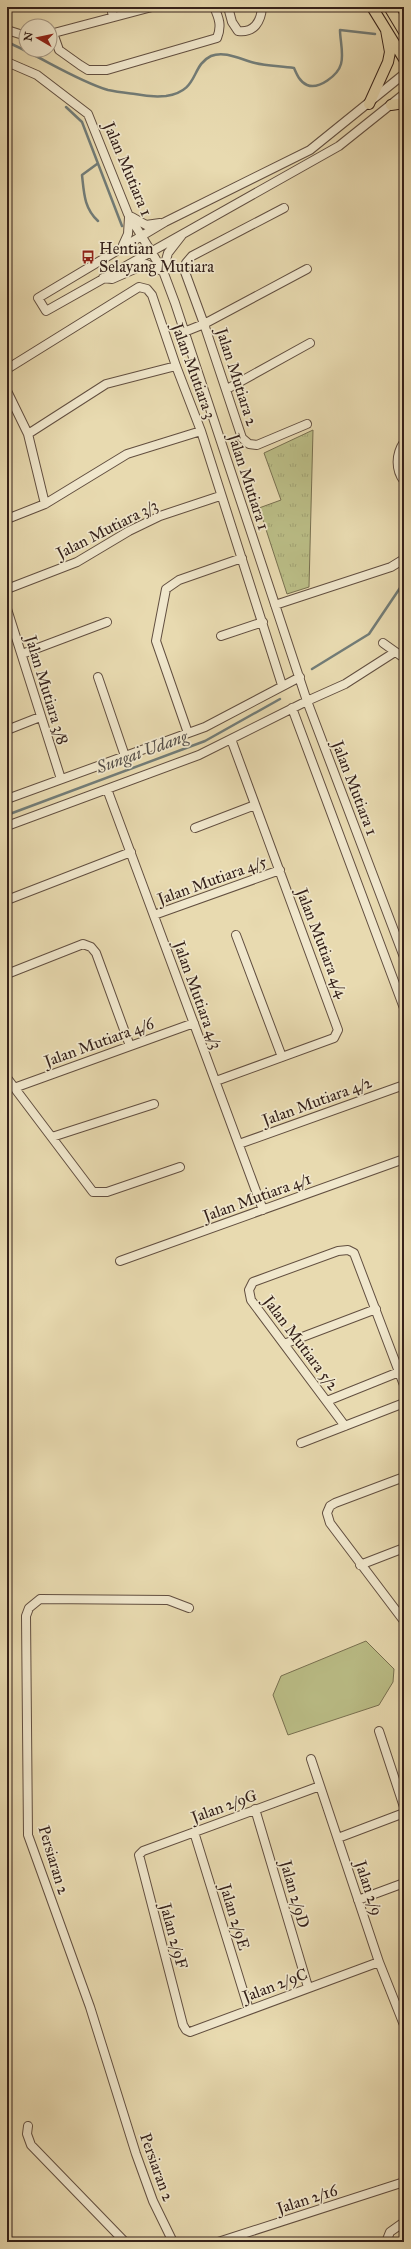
<svg xmlns="http://www.w3.org/2000/svg" width="411" height="2249" font-family="'IM FELL Great Primer',serif">
<defs>
<pattern id="park-tufts" width="24" height="20" patternUnits="userSpaceOnUse"><rect width="24" height="20" fill="#bbbe87"/><path d="M3 7l-1-3M5 7V3M7 7l1-3M15 17l-1-3M17 17v-4M19 17l1-3" fill="none" stroke="#a1a374"/></pattern>
</defs>
<rect width="100%" height="100%" fill="#e8dab0"/>
<filter id="stains"><feTurbulence type="fractalNoise" baseFrequency=".005" numOctaves="4"/><feColorMatrix values="0 0 0 0 .2 0 0 0 0 .09 0 0 0 0 .02 0 0 0 .5 -.17"/></filter>
<radialGradient id="worn" r=".72"><stop offset=".6" stop-color="#630" stop-opacity="0"/><stop offset="1" stop-color="#630" stop-opacity=".3"/></radialGradient>
<path fill="#bbbe87" stroke="#787050" d="M 366,1641 L 394,1669 L 393,1682 L 379,1705 L 288,1735 L 273,1695 L 281,1676 Z"/>
<path fill="url(#park-tufts)" stroke="#787050" d="M 313,430 L 309,587 L 287,594 L 259,508 L 281,500 L 264,453 Z"/>
<g fill="none" stroke-linecap="round" stroke-linejoin="round">
<path stroke="#727c77" stroke-width="2.5" d="M 7,42 C 40,56 75,80 108,90 C 117,92 127,93 135,94 C 145,96 156,97 166,96 C 200,91 190,66 211,56 C 225,50 242,60 255,63 C 267,66 281,66 294,68 C 297,75 300,82 307,85 C 319,90 338,75 341,64 C 344,54 340,40 340,30 L 375,34
M 66,107 L 82,122 L 122,226
M 97,164 L 82,175 C 84,193 84,208 98,221
M 312,669 L 369,634 L 404,582
M 7,815 L 205,741 L 280,699"/>
<g stroke="#624f40" stroke-width="10">
<path id="minor" d="M 111,7 L 113,17
M 228,7 L 232,22 L 238,31 C 254,33 261,22 262,7
M 7,30 L 26,36
M 53,33 L 59,50 L 80,65 L 88,70 L 107,70 L 217,38 C 222,26 219,18 214,7
M 50,34 L 152,7
M 7,62 L 37,75 L 88,114 L 128,214 L 163,271 L 175,303 L 307,701 L 404,957
M 404,74 L 310,150 L 165,222 L 38,298 L 46,311 L 339,146 L 404,94
M 284,208 L 192,256 L 186,263 L 185,272 L 204,324 L 242,438 L 249,444 L 257,445 L 307,424
M 132,217 L 146,225 L 160,223
M 123,245 L 128,234 L 129,217
M 163,271 L 168,253 L 182,235
M 103,278 L 112,279 L 146,264 L 162,271
M 184,332 L 204,324 L 307,269
M 7,369 L 139,287 L 147,289 L 152,295 L 176,366 L 201,431 L 282,685
M 227,389 L 310,343
M 7,391 L 28,434 L 45,504
M 28,434 L 106,384 L 176,366
M 404,442 C 396,454 395,469 404,481
M 7,519 L 45,504 L 127,454 L 201,431
M 7,589 L 77,562 L 129,531 L 160,516 L 220,496
M 275,605 L 391,567 L 404,559
M 7,609 L 61,779
M 221,636 L 263,622
M 383,643 L 404,658
M 22,654 L 107,622
M 98,677 L 125,756
M 292,708 L 404,1008
M 7,730 L 40,717
M 188,733 L 156,641 L 166,589 L 179,580 L 242,558
M 107,789 L 263,1210
M 7,799 L 205,727 L 300,677
M 7,826 L 199,755 L 307,701 L 345,684 L 395,652
M 195,828 L 255,805
M 7,900 L 131,852
M 154,915 L 280,870
M 236,935 L 282,1057
M 7,974 L 83,944 L 91,947 L 96,953 L 130,1046
M 7,1078 L 93,1192 L 107,1192 L 180,1167
M 216,1081 L 334,1038 L 338,1030 L 231,739
M 14,1088 L 194,1023
M 52,1137 L 154,1104
M 239,1144 L 404,1085
M 120,1261 L 404,1159
M 284,1344 L 376,1309
M 327,1401 L 399,1372
M 345,1426 L 251,1300 L 249,1290 L 253,1282 L 338,1251 L 348,1250 L 354,1253 L 404,1385
M 301,1443 L 404,1403
M 404,1477 L 335,1503 L 330,1506 L 327,1513 L 330,1523 L 404,1621
M 360,1565 L 404,1548
M 379,1731 L 404,1807
M 311,1759 L 379,1962 L 404,2025
M 320,1786 L 143,1851 L 139,1855 L 183,2025 L 186,2030 L 190,2032 L 379,1962
M 255,1809 L 308,1987
M 194,1832 L 249,2010
M 338,1838 L 404,1813
M 358,1900 L 404,1883
M 28,2126 L 27,2134 L 31,2145 L 125,2242
M 173,2242 L 153,2201 L 136,2154 L 90,2007 L 28,1835 L 26,1616 L 29,1608 L 40,1599 L 168,1600 L 189,1608
M 218,2242 L 404,2182
M 386,2242 L 390,2232 L 404,2222"/>
</g>
<g stroke="#35211a" stroke-width="12">
<path id="major" d="M 372,7 L 404,59
M 389,7 L 404,32
M 369,104 L 388,62 L 390,52 L 386,30
M 391,105 L 404,103"/>
</g>
<use href="#minor" stroke="#f0e7cc" stroke-width="8"/>
<use href="#major" stroke="#e8dab0" stroke-width="10"/>
</g>
<defs>
<g id="bus-bare" transform="scale(1.08)"><path d="M-5-6H5V4H4V6H2V4H-2V6H-4V4H-5ZM-3.5-4V0h7V-4ZM-3.5 1.2v1.5H-2V1.2ZM2 1.2v1.5H3.5V1.2Z" fill="#8f2418" stroke="#f0e7cc" stroke-width="2.5" paint-order="stroke"/></g>
</defs>
<g fill-rule="evenodd">
<use href="#bus-bare" x="88" y="257"/>
</g>
<g text-anchor="middle" dominant-baseline="central" stroke-width="3.5" stroke-linejoin="round" paint-order="stroke">
<g font-size="16" fill="#35211a" stroke="#f0e7cc">
<text transform="translate(128 169) rotate(67)">Jalan Mutiara 1</text>
<text transform="translate(194 371) rotate(70)">Jalan Mutiara 3</text>
<text transform="translate(237 377) rotate(72)">Jalan Mutiara 2</text>
<text transform="translate(249 482) rotate(72)">Jalan Mutiara 1</text>
<text transform="translate(107 529) rotate(-27)">Jalan Mutiara 3/3</text>
<text transform="translate(47 690) rotate(73)">Jalan Mutiara 3/8</text>
<text transform="translate(355 788) rotate(69)">Jalan Mutiara 1</text>
<text transform="translate(212 880) rotate(-20)">Jalan Mutiara 4/5</text>
<text transform="translate(322 943) rotate(69)">Jalan Mutiara 4/4</text>
<text transform="translate(198 995) rotate(70)">Jalan Mutiara 4/3</text>
<text transform="translate(99 1042) rotate(-20)">Jalan Mutiara 4/6</text>
<text transform="translate(317 1101) rotate(-20)">Jalan Mutiara 4/2</text>
<text transform="translate(257 1197) rotate(-20)">Jalan Mutiara 4/1</text>
<text transform="translate(301 1343) rotate(53)">Jalan Mutiara 5/2</text>
<text transform="translate(224 1806) rotate(-20)">Jalan 2/9G</text>
<text transform="translate(54 1860) rotate(73)">Persiaran 2</text>
<text transform="translate(369 1888) rotate(72)">Jalan 2/9</text>
<text transform="translate(295 1894) rotate(74)">Jalan 2/9D</text>
<text transform="translate(235 1917) rotate(73)">Jalan 2/9E</text>
<text transform="translate(174 1936) rotate(75)">Jalan 2/9F</text>
<text transform="translate(275 1985) rotate(-21)">Jalan 2/9C</text>
<text transform="translate(157 2167) rotate(70)">Persiaran 2</text>
<text transform="translate(307 2199) rotate(-18)">Jalan 2/16</text>
</g>
<g font-size="16" fill="#35211a" stroke="#f0e7cc" text-anchor="start">
<text x="99" y="248">Hentian<tspan x="99" dy="18">Selayang Mutiara</tspan></text>
</g>
<g font-size="17" font-style="italic" fill="#544e48" stroke="#f0e7cc">
<text transform="translate(142 752) rotate(-20)">Sungai Udang</text>
</g>
</g>
<rect width="411" height="2249" fill="none" stroke="#e8dab0" stroke-width="24"/>
<rect x="8" y="8" width="395" height="2233" fill="none" stroke="#35211a" stroke-width="2"/>
<rect x="12" y="12" width="387" height="2225" fill="none" stroke="#35211a"/>
<g transform="translate(38 38) rotate(279)"><circle r="19" fill="#f0e7cc" stroke="#a59885"/>
<path d="M0-3L7 15L0 10L-7 15Z" fill="#8f2418"/>
<text y="-6" font-size="11" font-weight="bold" text-anchor="middle" fill="#35211a">N</text>
</g>
<rect width="100%" height="100%" filter="url(#stains)"/>
<rect width="100%" height="100%" fill="url(#worn)"/>
</svg>
